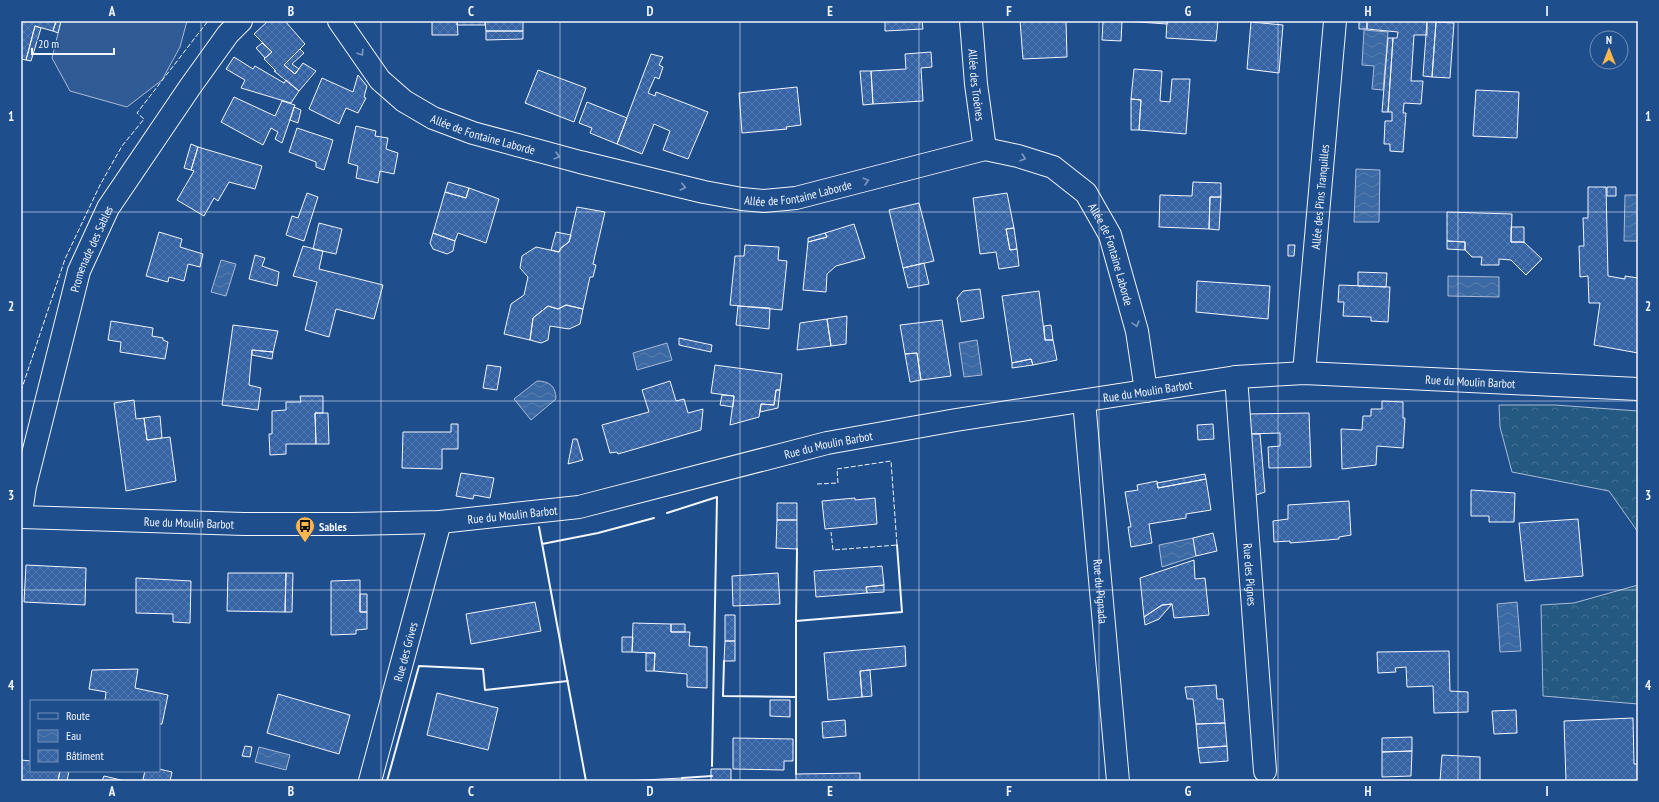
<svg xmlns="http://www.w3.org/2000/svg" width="1659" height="802" font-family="'PT Sans Narrow',sans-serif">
<defs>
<pattern id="forest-crowns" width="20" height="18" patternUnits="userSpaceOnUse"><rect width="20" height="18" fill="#245a82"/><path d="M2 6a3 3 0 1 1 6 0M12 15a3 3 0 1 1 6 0" fill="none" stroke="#447295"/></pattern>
<pattern id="water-waves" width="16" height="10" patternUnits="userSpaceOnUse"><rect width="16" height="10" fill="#3b69a3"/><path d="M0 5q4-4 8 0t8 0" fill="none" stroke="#587fb1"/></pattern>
<pattern id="building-cross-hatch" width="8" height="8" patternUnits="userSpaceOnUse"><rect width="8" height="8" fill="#3563a3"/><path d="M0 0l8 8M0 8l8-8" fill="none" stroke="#537ab1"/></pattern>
</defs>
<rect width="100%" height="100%" fill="#1f4e8c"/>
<path fill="url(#forest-crowns)" stroke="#a8bbd7" d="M 1499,405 L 1555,405 L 1638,411 L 1638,535 L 1638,532 L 1609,491 L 1512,472 L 1500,427 Z
M 1638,585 L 1638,704 L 1543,696 L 1541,605 L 1574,603 Z"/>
<path fill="#305b95" stroke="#a8bbd7" d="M 61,21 L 187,21 L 180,47 L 162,80 L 127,107 L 70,91 L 52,58 Z"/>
<path fill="url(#water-waves)" stroke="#a8bbd7" d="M 1364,30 L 1388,32 L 1383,90 L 1372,89 L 1374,66 L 1362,65 Z
M 1356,169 L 1380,170 L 1379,222 L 1354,222 Z
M 1625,195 L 1638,195 L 1638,241 L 1624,241 Z
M 221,260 L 236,264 L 226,296 L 211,292 Z
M 1448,276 L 1499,277 L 1499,297 L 1448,296 Z
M 977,340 L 982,375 L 964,377 L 959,343 Z
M 667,343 L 672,360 L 637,370 L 633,353 Z
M 537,381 C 550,381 556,387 556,399 L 531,420 L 514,399 Z
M 1193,538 L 1196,556 L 1162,567 L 1159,545 Z
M 1517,602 L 1521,651 L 1500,652 L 1497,604 Z
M 259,747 L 290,755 L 286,770 L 255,762 Z"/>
<path fill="url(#building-cross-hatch)" stroke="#f2f6ff" d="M 21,21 L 56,21 L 53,31 L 35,26 L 26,60 L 21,59 Z
M 56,21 L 61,21 L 58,33 L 53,31 Z
M 268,21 L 285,21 L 305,44 L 284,65 L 295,74 L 303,63 L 316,71 L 299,91 L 274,71 L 276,71 L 264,59 L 272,52 L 254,34 Z
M 432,21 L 457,21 L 458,35 L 432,35 Z
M 457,21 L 485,21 L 485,25 L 457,25 Z
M 485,21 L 523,21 L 523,31 L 486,31 Z
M 885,21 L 922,21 L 923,29 L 885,31 Z
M 1020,21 L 1066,21 L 1067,57 L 1023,59 Z
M 1103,21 L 1122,21 L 1121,41 L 1102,40 Z
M 1124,21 L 1167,21 L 1167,24 Z
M 1167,21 L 1218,21 L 1216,41 L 1166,38 Z
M 1359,21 L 1367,21 L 1367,29 L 1359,29 Z
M 1367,21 L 1427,21 L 1427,35 L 1414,35 L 1411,81 L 1423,81 L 1421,104 L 1404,103 L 1403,113 L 1406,113 L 1403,152 L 1390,151 L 1390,144 L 1384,144 L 1385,121 L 1392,121 L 1392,112 L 1388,112 L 1393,38 L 1397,38 L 1398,32 L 1367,29 Z
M 1427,21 L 1436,22 L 1432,77 L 1423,76 Z
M 1251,22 L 1283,25 L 1279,73 L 1247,69 Z
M 1436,22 L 1454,23 L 1450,78 L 1432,77 Z
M 35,26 L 41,28 L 31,61 L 26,60 Z
M 486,31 L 523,31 L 523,39 L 486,40 Z
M 1388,38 L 1393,38 L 1388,112 L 1382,112 Z
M 262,43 L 272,52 L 265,58 L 256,48 Z
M 300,49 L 304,53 L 292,64 L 299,69 L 295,74 L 284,65 Z
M 931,52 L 932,67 L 921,68 L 923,101 L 873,104 L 871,71 L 906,69 L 905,54 Z
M 651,54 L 663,57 L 659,65 L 663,67 L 659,79 L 655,77 L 648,93 L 655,96 L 656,92 L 708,112 L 688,159 L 663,150 L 670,131 L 654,124 L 642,154 L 617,144 Z
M 234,57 L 253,69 L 255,66 L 284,83 L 286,80 L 299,91 L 291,103 L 241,88 L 245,80 L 226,69 Z
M 1134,69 L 1162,71 L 1160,101 L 1170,102 L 1172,79 L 1190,79 L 1186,134 L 1139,130 L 1141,100 L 1131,99 Z
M 538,70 L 586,88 L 574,122 L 525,103 Z
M 860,71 L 871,71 L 873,104 L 863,105 Z
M 358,75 L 367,86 L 364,97 L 366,98 L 358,113 L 346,108 L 339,124 L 309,109 L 322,78 L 353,92 Z
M 797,87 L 801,125 L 786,127 L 787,129 L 742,133 L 739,93 Z
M 1476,90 L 1519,92 L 1517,138 L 1473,136 Z
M 234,97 L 275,116 L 282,101 L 295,105 L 282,143 L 275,139 L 278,132 L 271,128 L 263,145 L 221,122 Z
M 1131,99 L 1141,100 L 1139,130 L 1131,130 Z
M 587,102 L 627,118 L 617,144 L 590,133 L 592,128 L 579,123 Z
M 294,107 L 301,110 L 298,123 L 290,120 Z
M 356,126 L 376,131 L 375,136 L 388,138 L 386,149 L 398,153 L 394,174 L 380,171 L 378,183 L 356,178 L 358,166 L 348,163 Z
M 297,128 L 333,140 L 324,170 L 316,167 L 316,162 L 289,152 Z
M 191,144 L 198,147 L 191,170 L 184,168 Z
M 198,147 L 262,166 L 255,189 L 229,182 L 218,201 L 214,198 L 204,216 L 177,200 L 194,171 L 191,170 Z
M 448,182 L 469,188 L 466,198 L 445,192 Z
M 1193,182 L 1221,183 L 1221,197 L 1210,197 L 1209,229 L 1159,227 L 1160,195 L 1192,196 Z
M 1588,187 L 1606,187 L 1608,276 L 1625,279 L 1625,276 L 1638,278 L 1638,353 L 1594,345 L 1600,303 L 1589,303 L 1588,276 L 1580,277 L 1579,246 L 1584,246 L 1583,218 L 1588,218 Z
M 1607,187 L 1616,187 L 1616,196 L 1607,196 Z
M 469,188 L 499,199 L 486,243 L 458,233 L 455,241 L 433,233 L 445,192 L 466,198 Z
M 307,193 L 318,197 L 304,241 L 286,235 L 292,216 L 298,218 Z
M 1007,193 L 1014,228 L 1006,229 L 1010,250 L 1017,249 L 1019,266 L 999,269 L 996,252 L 980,254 L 973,198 Z
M 1210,197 L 1221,197 L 1219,230 L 1209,229 Z
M 919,203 L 934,261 L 903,268 L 889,210 Z
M 577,207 L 605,212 L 593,264 L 596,265 L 593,277 L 590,277 L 583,309 L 566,305 L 558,309 L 548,306 L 533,318 L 530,340 L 504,334 L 511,304 L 524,295 L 528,277 L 520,268 L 522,256 L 536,247 L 559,252 L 561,248 L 569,242 Z
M 1447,212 L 1512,214 L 1511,242 L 1524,242 L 1542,259 L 1526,275 L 1511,260 L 1499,259 L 1499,265 L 1481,265 L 1482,257 L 1472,257 L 1465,250 L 1465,242 L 1447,241 Z
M 319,223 L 342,229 L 336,254 L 313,249 Z
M 854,224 L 865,258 L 836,266 L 827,274 L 826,292 L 803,290 L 808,242 L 827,237 L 825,233 Z
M 1511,227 L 1524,227 L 1524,242 L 1511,242 Z
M 1014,228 L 1017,249 L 1010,250 L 1006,229 Z
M 159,232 L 182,239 L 180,247 L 203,254 L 200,267 L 188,264 L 184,281 L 169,277 L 168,282 L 146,276 Z
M 556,232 L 571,235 L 569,242 L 561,248 L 559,252 L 551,250 Z
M 433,233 L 455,241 L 453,251 L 447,254 L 433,249 L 430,243 Z
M 825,233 L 827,237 L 808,242 L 808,238 Z
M 1447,241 L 1465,242 L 1465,250 L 1447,249 Z
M 745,245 L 779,247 L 778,260 L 787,261 L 782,310 L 730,305 L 735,256 L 744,256 Z
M 1288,245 L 1295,245 L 1294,256 L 1288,256 Z
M 303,246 L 323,251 L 319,269 L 383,285 L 374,319 L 336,309 L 329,337 L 305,330 L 317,282 L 293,276 Z
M 255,255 L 265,258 L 262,266 L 279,272 L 277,286 L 249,279 Z
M 924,263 L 929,284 L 908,288 L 903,268 Z
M 1358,272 L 1387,273 L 1386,287 L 1358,286 Z
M 1197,281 L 1270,286 L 1268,319 L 1196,312 Z
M 1339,285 L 1390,287 L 1388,322 L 1371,321 L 1371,317 L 1343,316 L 1344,302 L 1338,302 Z
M 980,289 L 984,318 L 961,322 L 957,298 L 963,291 Z
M 1039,291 L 1045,340 L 1053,340 L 1057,360 L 1033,365 L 1031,359 L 1012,363 L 1002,296 Z
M 566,305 L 583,309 L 580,324 L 569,329 L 550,326 L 548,340 L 541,343 L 530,340 L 533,318 L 548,306 L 558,309 Z
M 738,306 L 770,308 L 769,329 L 736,325 Z
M 847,316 L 846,344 L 831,346 L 827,319 Z
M 827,319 L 831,346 L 797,350 L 800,323 Z
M 942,320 L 951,376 L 921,380 L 917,353 L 905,354 L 900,325 Z
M 111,321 L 153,328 L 152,336 L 163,338 L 163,340 L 168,342 L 165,359 L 120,352 L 121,342 L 108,340 Z
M 233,325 L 278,331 L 273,352 L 252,350 L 249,385 L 261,388 L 258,410 L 222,405 Z
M 1051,325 L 1053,340 L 1045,340 L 1044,326 Z
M 679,338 L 712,345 L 711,352 L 679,345 Z
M 252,350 L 273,352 L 272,359 L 252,355 Z
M 917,353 L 921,380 L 911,382 L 910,382 L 905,354 Z
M 1031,359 L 1033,365 L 1012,368 L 1012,363 Z
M 487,365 L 501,367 L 497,390 L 483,388 Z
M 715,365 L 782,374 L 780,390 L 776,390 L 774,405 L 761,404 L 759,417 L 730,425 L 734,396 L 711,393 Z
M 670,381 L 676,401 L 684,399 L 688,413 L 703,409 L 701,430 L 618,454 L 617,452 L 610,453 L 602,425 L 649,412 L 642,390 Z
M 776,390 L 780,390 L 778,408 L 760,412 L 761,404 L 774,405 Z
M 722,395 L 734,396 L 733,407 L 720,405 Z
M 300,396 L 323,396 L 323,413 L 315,413 L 316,444 L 286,444 L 286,454 L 270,455 L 269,434 L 272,434 L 272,411 L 286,410 L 286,402 L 301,402 Z
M 134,400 L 136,419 L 144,418 L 147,440 L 170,437 L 176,481 L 126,491 L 114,403 Z
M 1382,401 L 1403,402 L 1403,418 L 1405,418 L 1403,448 L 1377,446 L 1376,465 L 1342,469 L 1341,429 L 1362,430 L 1363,416 L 1371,416 L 1371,409 L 1382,409 Z
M 315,413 L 328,413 L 329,444 L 316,444 Z
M 1309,413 L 1311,467 L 1269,468 L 1268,447 L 1280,446 L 1280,433 L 1248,434 L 1247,414 Z
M 160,416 L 162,438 L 147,440 L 144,418 Z
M 451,424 L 458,424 L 458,449 L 442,449 L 442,469 L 402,468 L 403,432 L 451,432 Z
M 1213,424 L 1214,439 L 1198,440 L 1197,425 Z
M 1248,434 L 1260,434 L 1265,492 L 1253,496 Z
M 573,439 L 577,439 L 583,460 L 568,464 Z
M 461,473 L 494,478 L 490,498 L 474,495 L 473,499 L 456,496 Z
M 1205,474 L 1206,479 L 1158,488 L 1157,483 Z
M 1206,479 L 1211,510 L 1186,514 L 1186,518 L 1149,524 L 1152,543 L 1131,547 L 1128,527 L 1131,527 L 1125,492 L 1138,490 L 1137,485 L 1157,481 L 1158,488 Z
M 1471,490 L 1515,493 L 1514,522 L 1489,522 L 1489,516 L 1471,516 Z
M 855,498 L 855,500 L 875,498 L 877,524 L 825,529 L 822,501 Z
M 1349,501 L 1351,535 L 1339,537 L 1339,539 L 1290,543 L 1290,541 L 1274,542 L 1273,521 L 1288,519 L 1288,505 Z
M 777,503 L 797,503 L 797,520 L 777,520 Z
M 1578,519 L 1583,576 L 1525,581 L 1519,523 Z
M 777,520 L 797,520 L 797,549 L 776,548 Z
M 1213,533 L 1217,551 L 1196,556 L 1193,538 Z
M 1194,560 L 1195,579 L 1205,578 L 1209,615 L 1174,618 L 1172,604 L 1162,605 L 1144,617 L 1140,578 Z
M 26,565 L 86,568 L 85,605 L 24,602 Z
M 882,566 L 884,585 L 866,587 L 867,593 L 816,597 L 814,571 Z
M 228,573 L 286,573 L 285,612 L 227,611 Z
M 286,573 L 293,573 L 292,612 L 285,612 Z
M 778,573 L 780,604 L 733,606 L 732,576 Z
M 136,578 L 191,581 L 190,623 L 173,622 L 173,614 L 136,613 Z
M 360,580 L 360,612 L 367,612 L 367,629 L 356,630 L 356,634 L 331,635 L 331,581 Z
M 884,585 L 884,592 L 867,593 L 866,587 Z
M 360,594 L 367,594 L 367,612 L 360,612 Z
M 535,602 L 541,631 L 471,644 L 466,614 Z
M 1172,604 L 1159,619 L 1145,625 L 1144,617 L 1162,605 Z
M 725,615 L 735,615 L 735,641 L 725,641 Z
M 633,623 L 671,624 L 671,632 L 690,632 L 689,646 L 707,647 L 707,688 L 687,687 L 687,674 L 654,671 L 655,653 L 632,652 Z
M 671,624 L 685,624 L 685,632 L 671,632 Z
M 622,637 L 633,637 L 632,652 L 622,652 Z
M 725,641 L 735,641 L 735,661 L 724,661 Z
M 905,646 L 906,666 L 860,671 L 862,697 L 828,700 L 824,653 Z
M 1449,651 L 1450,691 L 1468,692 L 1468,712 L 1434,713 L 1433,686 L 1407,687 L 1406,667 L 1395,668 L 1396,672 L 1378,673 L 1377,652 Z
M 646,653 L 655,653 L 654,671 L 646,671 Z
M 138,669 L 135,688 L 168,695 L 162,724 L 159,724 L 159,701 L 105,701 L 106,692 L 89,689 L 92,670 Z
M 870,670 L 872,696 L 862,697 L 860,671 Z
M 1216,685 L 1217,699 L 1223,699 L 1225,723 L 1196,724 L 1193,699 L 1187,699 L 1185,687 Z
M 437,693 L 498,708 L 488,750 L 427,735 Z
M 278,694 L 350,715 L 339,754 L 267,733 Z
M 770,700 L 790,700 L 790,717 L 770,716 Z
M 1516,710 L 1517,733 L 1494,734 L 1492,711 Z
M 1633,718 L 1634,764 L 1638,764 L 1638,781 L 1566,781 L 1564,721 Z
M 845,720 L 846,736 L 823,738 L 822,722 Z
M 1225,723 L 1227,746 L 1198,748 L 1196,724 Z
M 1412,737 L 1412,751 L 1382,752 L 1382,738 Z
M 733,738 L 793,739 L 793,761 L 784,761 L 784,770 L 733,769 Z
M 245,746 L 252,747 L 250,757 L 242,756 Z
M 1227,746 L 1228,761 L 1200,763 L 1198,748 Z
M 1412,751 L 1411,776 L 1382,777 L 1382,752 Z
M 1442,755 L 1480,757 L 1480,781 L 1440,781 Z
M 21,760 L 31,761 L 31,771 L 60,771 L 58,781 L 21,781 Z
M 159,769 L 172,772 L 170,781 L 148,781 L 143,779 L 145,771 L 159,771 Z
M 711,769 L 731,769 L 731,781 L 711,781 Z
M 60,771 L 69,771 L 67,781 L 58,781 Z
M 860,773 L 860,781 L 796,781 L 796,774 Z
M 104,776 L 125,781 L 102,781 Z
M 682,778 L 682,781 L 624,781 Z"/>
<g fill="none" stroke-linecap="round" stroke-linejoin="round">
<g stroke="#f2f6ff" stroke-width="24">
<g id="minor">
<path id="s1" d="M 339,21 L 380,80 L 404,101 L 433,118 L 473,133 L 580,162 L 704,192 L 742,199 L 764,201 L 796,198 L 985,149 L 1018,156 L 1053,167 L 1086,193 L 1110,235 L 1137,331 L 1146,391"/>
<path id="s2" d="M 971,21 L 976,84 L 985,149"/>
<path id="s3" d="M 1304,373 L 1335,21"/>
<path id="s4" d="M 1236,377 L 1265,771"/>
<path id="s5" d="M 1084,401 L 1118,781"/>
<path id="s6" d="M 21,513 L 25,486 L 79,271 L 108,208 L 190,87 L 228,34 L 241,21"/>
<path id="s7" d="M 21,517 L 244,524 L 352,524 L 440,522 L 579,507 L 827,443 L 956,420 L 1236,377 L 1304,373 L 1638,389"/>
<path id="s8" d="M 370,781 L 440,522"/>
</g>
</g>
<use href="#minor" stroke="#1f4e8c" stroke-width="22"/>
<path stroke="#f2f6ff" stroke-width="1" stroke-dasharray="5 2" stroke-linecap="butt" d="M 21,391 L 65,259 L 100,185 L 122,146 L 144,119 L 137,113 L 208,21
M 817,484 L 838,483 L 837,469 L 891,461 L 897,545 L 833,550 L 831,532"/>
<path stroke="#f2f6ff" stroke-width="2" d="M 667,513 L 717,497 L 712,766
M 539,527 L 586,781
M 542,544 L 598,533 L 654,518
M 797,549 L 796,621 L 902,612 L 897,545
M 724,661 L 723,696 L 796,697
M 796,774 L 796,621
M 682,778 L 712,776
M 387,781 L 419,666 L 483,669 L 485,690 L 568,681"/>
</g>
<defs><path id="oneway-chevron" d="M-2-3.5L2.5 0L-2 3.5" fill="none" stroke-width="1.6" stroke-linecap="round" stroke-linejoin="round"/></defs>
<g stroke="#7e9ac0">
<use href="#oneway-chevron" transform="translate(361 53) rotate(56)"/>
<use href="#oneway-chevron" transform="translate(557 156) rotate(15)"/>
<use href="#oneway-chevron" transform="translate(1023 158) rotate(18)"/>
<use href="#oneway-chevron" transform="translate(866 181) rotate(-15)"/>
<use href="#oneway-chevron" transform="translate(683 187) rotate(13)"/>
<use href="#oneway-chevron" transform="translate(1136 324) rotate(75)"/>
</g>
<path fill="none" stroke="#f2f6ff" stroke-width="1" stroke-opacity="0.55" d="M 201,21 L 201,781M 381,21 L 381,781M 560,21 L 560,781M 740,21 L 740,781M 919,21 L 919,781M 1099,21 L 1099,781M 1278,21 L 1278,781M 1458,21 L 1458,781M 21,212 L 1638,212M 21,401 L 1638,401M 21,590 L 1638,590"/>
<defs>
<g id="bus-pin" transform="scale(1)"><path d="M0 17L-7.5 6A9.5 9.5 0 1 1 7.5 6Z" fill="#ffb74d" stroke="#1f4e8c"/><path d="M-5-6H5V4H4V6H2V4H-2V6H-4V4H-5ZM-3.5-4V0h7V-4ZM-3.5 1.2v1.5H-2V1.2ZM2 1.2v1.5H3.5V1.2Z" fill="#111"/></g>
</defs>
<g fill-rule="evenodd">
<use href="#bus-pin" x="305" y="526"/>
</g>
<g text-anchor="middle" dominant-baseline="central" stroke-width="3" stroke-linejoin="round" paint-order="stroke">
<g font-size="12" fill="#f2f6ff" stroke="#1f4e8c">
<text stroke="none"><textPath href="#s2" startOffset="64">Allée des Troènes</textPath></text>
<text stroke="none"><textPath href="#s1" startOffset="190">Allée de Fontaine Laborde</textPath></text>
<text stroke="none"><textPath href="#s1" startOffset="514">Allée de Fontaine Laborde</textPath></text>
<text stroke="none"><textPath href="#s3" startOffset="177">Allée des Pins Tranquilles</textPath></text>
<text stroke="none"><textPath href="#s6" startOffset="274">Promenade des Sables</textPath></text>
<text stroke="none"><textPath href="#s1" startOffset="886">Allée de Fontaine Laborde</textPath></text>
<text stroke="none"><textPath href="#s7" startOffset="1464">Rue du Moulin Barbot</textPath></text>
<text stroke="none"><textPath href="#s7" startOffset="1140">Rue du Moulin Barbot</textPath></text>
<text stroke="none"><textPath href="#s7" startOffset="816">Rue du Moulin Barbot</textPath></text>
<text stroke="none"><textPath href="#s7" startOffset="492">Rue du Moulin Barbot</textPath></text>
<text stroke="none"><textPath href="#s7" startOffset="168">Rue du Moulin Barbot</textPath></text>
<text stroke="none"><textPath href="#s4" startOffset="198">Rue des Pignes</textPath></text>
<text stroke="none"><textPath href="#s5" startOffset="191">Rue du Pignada</textPath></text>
<text stroke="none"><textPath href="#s8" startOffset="134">Rue des Grives</textPath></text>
</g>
<g font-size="12" font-weight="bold" fill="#f2f6ff" stroke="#1f4e8c" text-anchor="start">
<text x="319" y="526">Sables</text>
</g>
</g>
<rect width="1659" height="802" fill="none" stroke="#1f4e8c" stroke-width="44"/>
<rect x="30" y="700" width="130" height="72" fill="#1f4e8c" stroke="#7391ba"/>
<rect x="38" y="713" width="20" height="6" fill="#1f4e8c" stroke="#7391ba"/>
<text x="66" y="720" font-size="12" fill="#f2f6ff">Route</text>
<rect x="38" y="730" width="20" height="12" fill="url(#water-waves)" stroke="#7391ba"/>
<text x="66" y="740" font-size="12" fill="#f2f6ff">Eau</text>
<rect x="38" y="750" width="20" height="12" fill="url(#building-cross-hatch)" stroke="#7391ba"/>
<text x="66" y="760" font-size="12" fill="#f2f6ff">Bâtiment</text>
<g transform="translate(1609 50)"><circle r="19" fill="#1f4e8c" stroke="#7391ba"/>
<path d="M0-3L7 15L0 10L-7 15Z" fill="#ffb74d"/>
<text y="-6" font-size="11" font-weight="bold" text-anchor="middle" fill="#f2f6ff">N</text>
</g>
<path d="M32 48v6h82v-6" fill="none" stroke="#f2f6ff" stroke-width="2"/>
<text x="38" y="48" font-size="12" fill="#f2f6ff" stroke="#1f4e8c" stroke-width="3" paint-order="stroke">20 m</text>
<rect x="22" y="22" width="1615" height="758" fill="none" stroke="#f2f6ff" stroke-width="1.5"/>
<g font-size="13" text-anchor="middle" font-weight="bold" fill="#f2f6ff">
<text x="112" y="16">A</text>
<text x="291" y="16">B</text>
<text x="471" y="16">C</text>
<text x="650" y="16">D</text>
<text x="830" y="16">E</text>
<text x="1009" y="16">F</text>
<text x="1188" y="16">G</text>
<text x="1368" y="16">H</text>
<text x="1547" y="16">I</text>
<text x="11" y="121">1</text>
<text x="1648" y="121">1</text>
<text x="11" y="311">2</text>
<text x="1648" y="311">2</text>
<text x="11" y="500">3</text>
<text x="1648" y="500">3</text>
<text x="11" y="690">4</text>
<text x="1648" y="690">4</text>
<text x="112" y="796">A</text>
<text x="291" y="796">B</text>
<text x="471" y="796">C</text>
<text x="650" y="796">D</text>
<text x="830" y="796">E</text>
<text x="1009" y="796">F</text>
<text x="1188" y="796">G</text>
<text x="1368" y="796">H</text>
<text x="1547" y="796">I</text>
</g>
</svg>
